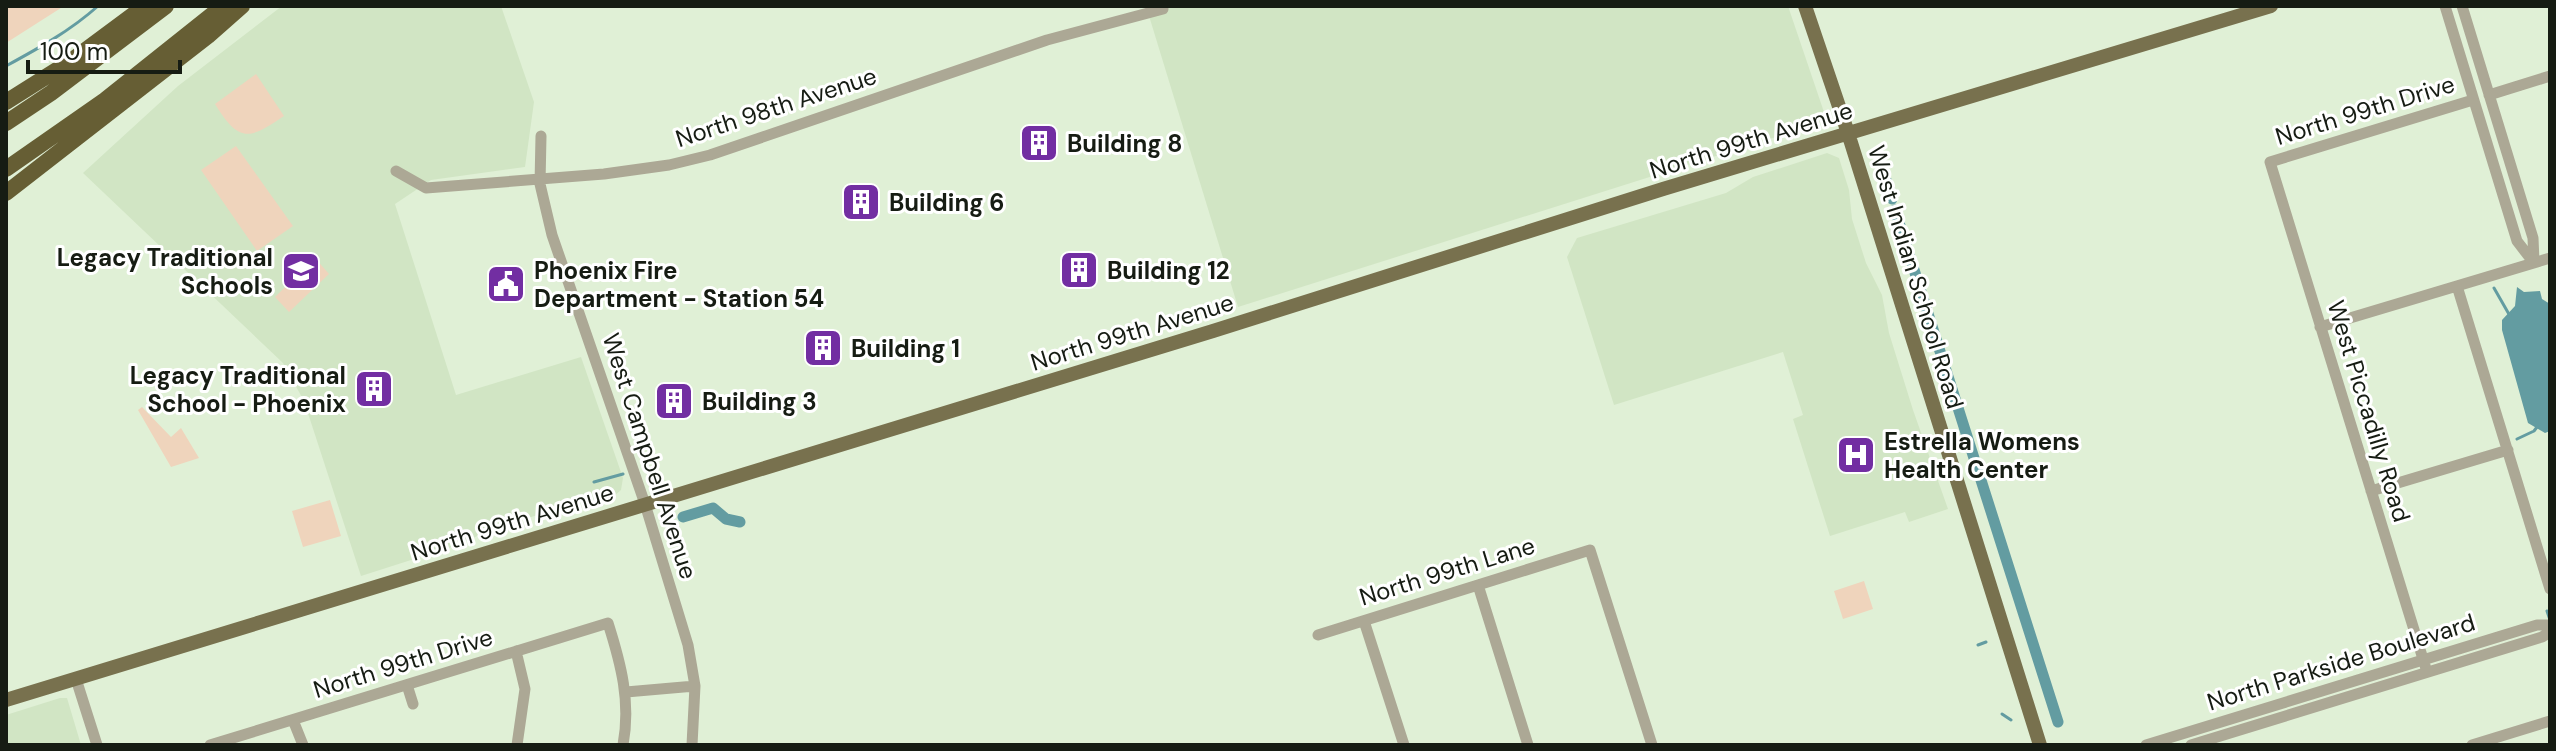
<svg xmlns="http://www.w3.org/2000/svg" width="2556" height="751" font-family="'DM Sans',sans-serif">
<rect width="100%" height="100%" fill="#e0f0d6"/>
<path fill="#d1e5c4" d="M 282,6 L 501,6 L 534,102 L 525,167 L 431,180 L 395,204 L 456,395 L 581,357 L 623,478 L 621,490 L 613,497 L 579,502 L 490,530 L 458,545 L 361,576 L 304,401 L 283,363 L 83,173 L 178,86 Z
M 1146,6 L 1788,6 L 1827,121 L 1238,307 Z
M 1827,153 L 1839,158 L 1849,190 L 1852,219 L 1866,263 L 1882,295 L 1889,333 L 1913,410 L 1948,509 L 1909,522 L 1905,512 L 1830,536 L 1793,419 L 1803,415 L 1783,352 L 1614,405 L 1567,257 L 1577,238 L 1726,193 L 1753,177 Z
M 60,698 L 67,698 L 81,745 L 6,745 L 6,715 Z"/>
<path fill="#efd4bc" d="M 6,6 L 64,6 L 6,43 Z
M 256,74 L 284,116 C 249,140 239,143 215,104 Z
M 236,146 L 293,226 L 257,251 L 201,170 Z
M 315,258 L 329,274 L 289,312 L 275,297 Z
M 142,407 L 171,437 L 181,428 L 199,458 L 171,467 L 138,410 Z
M 330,500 L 341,536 L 303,547 L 292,511 Z
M 1864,581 L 1873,609 L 1843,619 L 1834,591 Z"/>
<path fill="#639ca1" d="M 2517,287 L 2524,292 L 2540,291 L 2542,299 L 2550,304 L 2550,431 L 2545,433 L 2528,423 L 2502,330 L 2502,320 L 2515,306 Z"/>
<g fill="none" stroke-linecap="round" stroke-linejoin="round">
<path stroke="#639ca1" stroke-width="3" d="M 6,66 C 39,48 70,31 98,6
M 2494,288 L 2510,316
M 2517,439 L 2534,431 L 2537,427
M 594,482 L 623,474
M 2547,611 L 2550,620
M 1978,645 L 1986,642
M 2002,714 L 2011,720"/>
<path stroke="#639ca1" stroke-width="11" d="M 1887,182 L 1892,199
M 1895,210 L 2058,722
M 683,517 L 713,508 L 726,519 L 740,522"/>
<path stroke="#aca895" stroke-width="11" d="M 2445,6 L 2517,241 L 2534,263
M 2462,6 L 2533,238 L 2534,262
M 2489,95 L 2550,76
M 541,136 L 540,184 L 552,235 L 645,504 L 688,645 L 695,686 L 692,745
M 396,171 L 426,188 L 604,174 L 669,165 L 710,155 L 1047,40 L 1163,9
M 2457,286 L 2550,589
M 2320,327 L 2550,258
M 2371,491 L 2508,450
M 1478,585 L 1528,745
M 1364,621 L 1404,745
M 1318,635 L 1590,550 L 1652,745
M 516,651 L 525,689 L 517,745
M 2427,672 L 2270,162 L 2473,100
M 76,679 L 97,745
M 407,685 L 413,704
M 626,692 L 695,686
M 293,720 L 303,745
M 210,745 L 608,623 C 621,664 631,702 623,745
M 2146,745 L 2537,625 L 2550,625
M 2191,745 L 2542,637 L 2550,632
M 2472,745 L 2550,721"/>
<path stroke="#78714e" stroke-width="14" d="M 1805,6 L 1848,133 L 2040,745
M 6,700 L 1213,331 L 1663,189 L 2271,6"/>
<path stroke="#665e34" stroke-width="16" d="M 6,102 L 71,61 L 145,6
M 6,123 L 51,93 L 166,6
M 6,169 L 105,100 L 223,6
M 6,193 L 208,36 L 242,6"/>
</g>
<defs>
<g id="building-square" transform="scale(2)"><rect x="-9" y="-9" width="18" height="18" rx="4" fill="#722ea2" stroke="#fff"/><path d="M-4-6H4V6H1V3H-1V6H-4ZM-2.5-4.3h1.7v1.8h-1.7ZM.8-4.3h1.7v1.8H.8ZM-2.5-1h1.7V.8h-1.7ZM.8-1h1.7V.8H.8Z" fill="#fff"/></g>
<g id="school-square" transform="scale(2)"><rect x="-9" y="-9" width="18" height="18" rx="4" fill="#722ea2" stroke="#fff"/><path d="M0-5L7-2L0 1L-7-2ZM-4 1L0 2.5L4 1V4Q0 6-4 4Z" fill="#fff"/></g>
<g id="civic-square" transform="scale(2)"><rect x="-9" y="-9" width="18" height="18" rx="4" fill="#722ea2" stroke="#fff"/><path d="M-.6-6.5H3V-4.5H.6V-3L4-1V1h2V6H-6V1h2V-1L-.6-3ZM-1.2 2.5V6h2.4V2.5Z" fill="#fff"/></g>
<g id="hospital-square" transform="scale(2)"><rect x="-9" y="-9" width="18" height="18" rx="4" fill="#722ea2" stroke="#fff"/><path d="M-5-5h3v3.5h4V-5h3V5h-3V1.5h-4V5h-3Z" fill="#fff"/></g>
</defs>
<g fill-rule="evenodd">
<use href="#building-square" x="1039" y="143"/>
<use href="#building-square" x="861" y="202"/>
<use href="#building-square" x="1079" y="270"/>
<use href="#school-square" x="301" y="271"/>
<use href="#civic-square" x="506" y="284"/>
<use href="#building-square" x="823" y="348"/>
<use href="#building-square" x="374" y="389"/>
<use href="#building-square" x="674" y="401"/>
<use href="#hospital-square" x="1856" y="455"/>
</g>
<g text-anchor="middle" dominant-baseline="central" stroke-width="6" stroke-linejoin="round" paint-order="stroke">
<g font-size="24" fill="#161c13" stroke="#fff">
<text transform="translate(776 107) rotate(-18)">North 98th Avenue</text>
<text transform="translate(2365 110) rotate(-17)">North 99th Drive</text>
<text transform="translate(1751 140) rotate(-17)">North 99th Avenue</text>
<text transform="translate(1916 277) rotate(73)">West Indian School Road</text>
<text transform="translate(1132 332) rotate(-17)">North 99th Avenue</text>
<text transform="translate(2369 411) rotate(73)">West Piccadilly Road</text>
<text transform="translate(650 456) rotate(72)">West Campbell Avenue</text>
<text transform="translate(512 522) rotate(-17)">North 99th Avenue</text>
<text transform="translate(1447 571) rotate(-17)">North 99th Lane</text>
<text transform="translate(2341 662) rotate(-17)">North Parkside Boulevard</text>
<text transform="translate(403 663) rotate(-17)">North 99th Drive</text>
</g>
<g font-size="24" font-weight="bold" fill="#161c13" stroke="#fff" text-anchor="start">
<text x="1067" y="143">Building 8</text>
<text x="889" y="202">Building 6</text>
<text x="273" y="257" text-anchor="end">Legacy Traditional<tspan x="273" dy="28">Schools</tspan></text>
<text x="534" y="270">Phoenix Fire<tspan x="534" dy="28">Department - Station 54</tspan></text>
<text x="1107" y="270">Building 12</text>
<text x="851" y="348">Building 1</text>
<text x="346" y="375" text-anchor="end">Legacy Traditional<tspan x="346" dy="28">School - Phoenix</tspan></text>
<text x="702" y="401">Building 3</text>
<text x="1884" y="441">Estrella Womens<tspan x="1884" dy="28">Health Center</tspan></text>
</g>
</g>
<rect width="2556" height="751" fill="none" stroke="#161c13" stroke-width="16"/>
<path d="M28 60v12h152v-12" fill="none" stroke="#161c13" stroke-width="4"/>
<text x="40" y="60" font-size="24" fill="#161c13" stroke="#ffffff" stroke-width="6" paint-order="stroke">100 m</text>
</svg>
